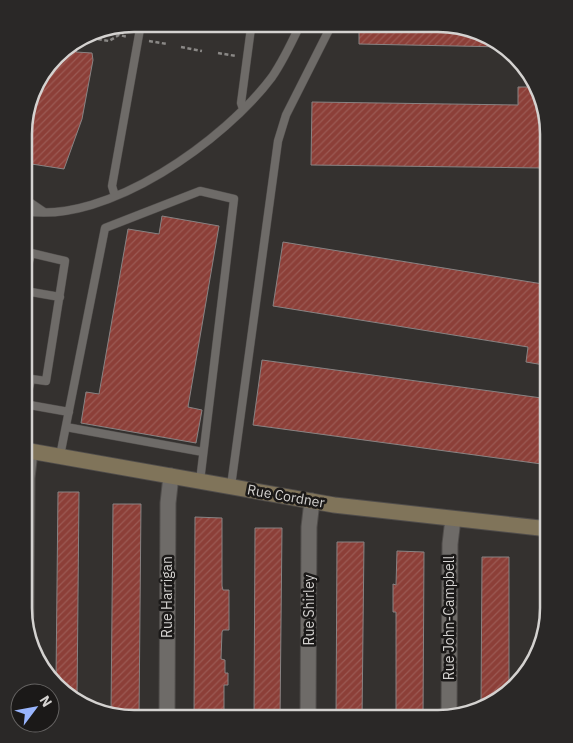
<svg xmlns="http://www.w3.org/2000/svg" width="573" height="743" font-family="'IBM Plex Sans',sans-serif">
<defs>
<pattern id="building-hatch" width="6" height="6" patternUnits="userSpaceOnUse" patternTransform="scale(1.25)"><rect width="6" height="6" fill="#8c3f38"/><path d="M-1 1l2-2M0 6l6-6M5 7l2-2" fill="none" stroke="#9b5a54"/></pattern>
</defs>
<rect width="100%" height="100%" fill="#34312f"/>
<path fill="url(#building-hatch)" stroke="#888383" d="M 454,25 L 505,47 L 359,44 L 359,26 Z
M 78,42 L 76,52 L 92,53 L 93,60 L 82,119 L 64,169 L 25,163 L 25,119 L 38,79 L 62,51 Z
M 518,87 L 538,87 L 544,111 L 543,168 L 311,165 L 312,102 L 518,105 Z
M 162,216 L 219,226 L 188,407 L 202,410 L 196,443 L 81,423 L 86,392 L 99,394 L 128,229 L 159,234 Z
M 283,242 L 549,285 L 549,329 L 544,365 L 526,362 L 528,347 L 273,306 Z
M 262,360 L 549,399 L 549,465 L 253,425 Z
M 58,492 L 79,492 L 77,702 L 73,700 L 56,681 Z
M 113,504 L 141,504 L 139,718 L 120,718 L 111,715 Z
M 195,517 L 222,518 L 222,586 L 223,590 L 229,590 L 229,630 L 223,630 L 222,632 L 221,659 L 225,660 L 225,673 L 228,673 L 228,685 L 224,685 L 224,719 L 194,719 Z
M 255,528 L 282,528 L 280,719 L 254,719 Z
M 337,542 L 364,542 L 362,719 L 336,719 Z
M 397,551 L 424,552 L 423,719 L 396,719 L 396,612 L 393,612 L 393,584 L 396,585 Z
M 482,557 L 509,557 L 509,679 L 508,690 L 488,708 L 481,709 Z"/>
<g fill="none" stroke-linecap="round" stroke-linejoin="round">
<g stroke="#504d4b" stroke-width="9">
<path id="lane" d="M 243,109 L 241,103 L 251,28
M 115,196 L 112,186 L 140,29
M 25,199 L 44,212
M 25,211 C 107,225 225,140 272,77 C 283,61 291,44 299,27
M 24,295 L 31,292 L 60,297
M 24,378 L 46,381 L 65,261 L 31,253 L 24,283
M 24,404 L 69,412
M 25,405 L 31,379
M 66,427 L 203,452
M 60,456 L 105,228 L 200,191 L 234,199 L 200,481
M 231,486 L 278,141 L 286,115 L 331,26"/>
</g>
<g stroke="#504d4b" stroke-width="17">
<path id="street" d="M 26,617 L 27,478 L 30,451
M 449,717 L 450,544 L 453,519
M 167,718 L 168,503 L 171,476
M 308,719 L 309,527 L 312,501"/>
</g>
<g stroke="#504d4b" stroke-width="17">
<path id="secondary" d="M 24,450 L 334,505 L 549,529"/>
</g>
<path stroke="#8a8886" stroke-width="2.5" stroke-dasharray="4 2.5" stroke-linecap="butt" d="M 85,37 L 109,41 L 119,35 L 128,37
M 149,41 L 167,44
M 181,47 L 202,51
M 218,53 L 236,56"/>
<use href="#lane" stroke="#6e6b68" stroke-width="8"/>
<use href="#street" stroke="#6e6b68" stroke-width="15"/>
<use href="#secondary" stroke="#80745a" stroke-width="15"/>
</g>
<g text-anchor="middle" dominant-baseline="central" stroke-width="5" stroke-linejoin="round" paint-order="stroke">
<g font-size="14" fill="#d4d2d0" stroke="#1b1918">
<text transform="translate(286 496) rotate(10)">Rue Cordner</text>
<text transform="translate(167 597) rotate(-90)">Rue Harrigan</text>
<text transform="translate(309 610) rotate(-90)">Rue Shirley</text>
<text transform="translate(449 618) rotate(-90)">Rue John-Campbell</text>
</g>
</g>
<path d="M0 0H573V743H0ZM134 32H438A102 102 0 0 1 540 134V608A102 102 0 0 1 438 710H134A102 102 0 0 1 32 608V134A102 102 0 0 1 134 32Z" fill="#2a2827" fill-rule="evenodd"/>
<path fill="none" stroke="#d4d2d0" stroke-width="2.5" d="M134 32H438A102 102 0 0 1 540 134V608A102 102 0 0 1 438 710H134A102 102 0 0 1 32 608V134A102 102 0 0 1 134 32Z"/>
<g transform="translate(35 708) rotate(58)"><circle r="24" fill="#1b1918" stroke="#656362"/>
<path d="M0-4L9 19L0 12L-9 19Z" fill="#99b5fd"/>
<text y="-8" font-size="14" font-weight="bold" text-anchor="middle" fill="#d4d2d0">N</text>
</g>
</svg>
